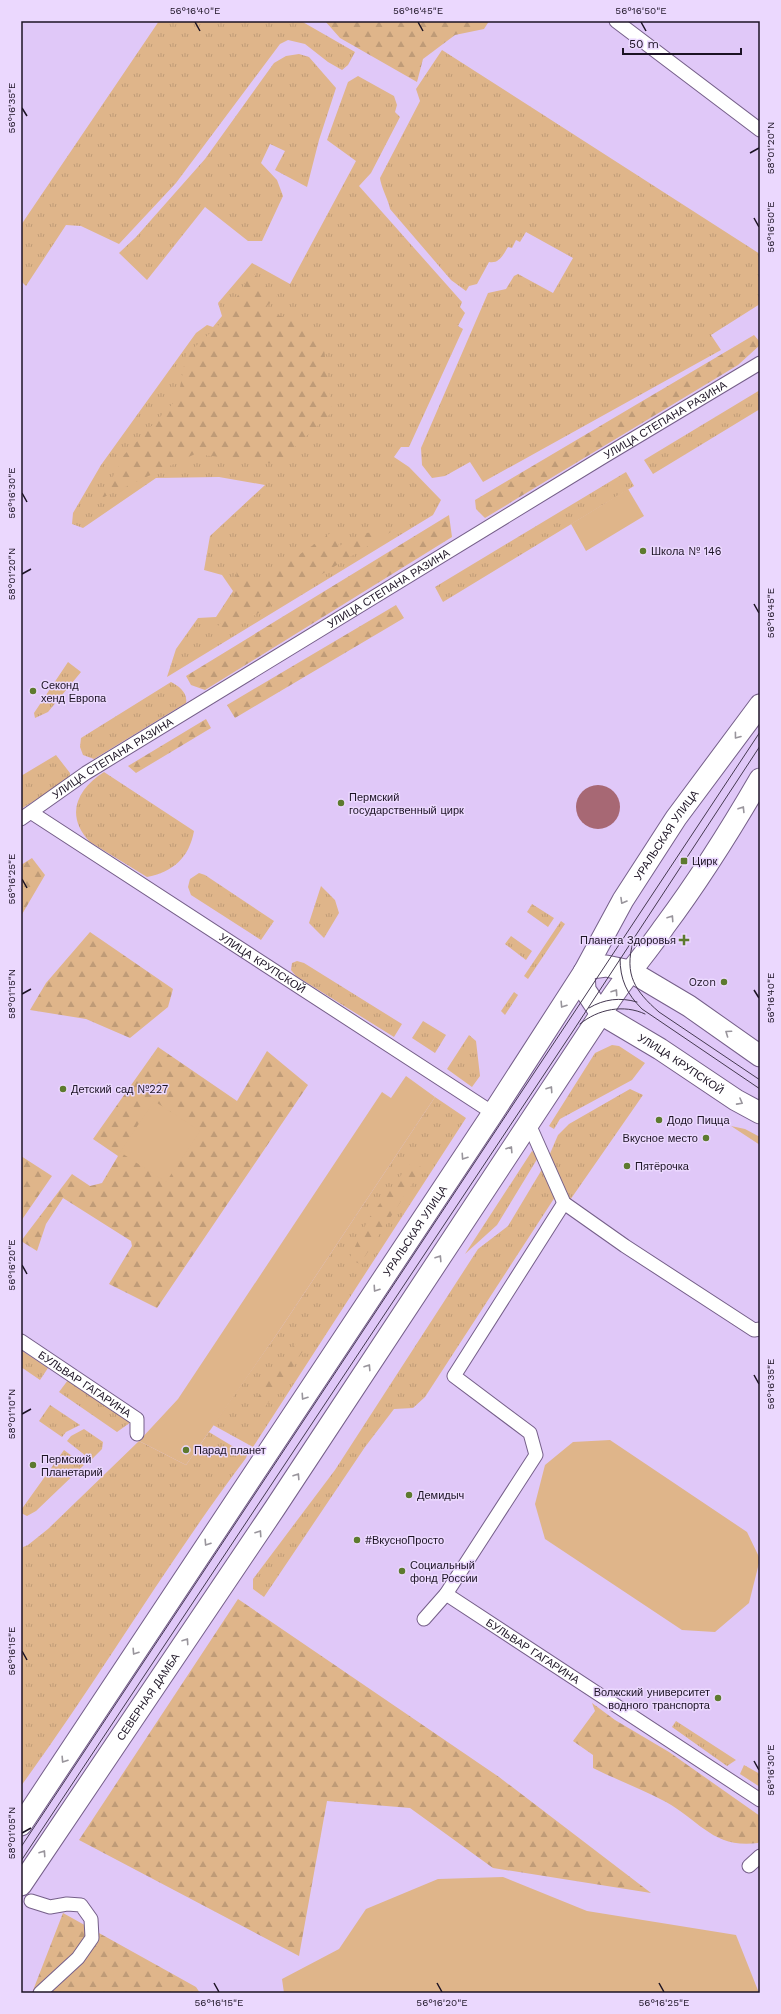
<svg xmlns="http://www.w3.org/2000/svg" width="781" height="2014" font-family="'Work Sans',sans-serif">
<defs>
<pattern id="grass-tufts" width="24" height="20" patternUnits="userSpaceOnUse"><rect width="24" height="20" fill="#dfb58a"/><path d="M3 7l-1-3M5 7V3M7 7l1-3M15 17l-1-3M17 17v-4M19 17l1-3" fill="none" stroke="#bf9b77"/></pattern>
<pattern id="forest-firs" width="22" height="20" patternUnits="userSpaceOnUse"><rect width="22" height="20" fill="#dfb58a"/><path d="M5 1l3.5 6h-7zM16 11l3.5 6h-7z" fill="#bf9b77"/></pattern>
</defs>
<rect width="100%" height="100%" fill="#e0c8f8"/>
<path fill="url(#grass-tufts)" d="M 159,21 L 301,21 L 355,52 L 348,65 L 342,70 L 328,62 L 305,44 L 288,40 L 280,44 L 176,183 L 119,244 L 81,226 L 66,225 L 26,286 L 21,281 L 21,225 Z
M 442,50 L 760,254 L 760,304 L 711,335 L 721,350 L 483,482 L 470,462 L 445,476 L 432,478 L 422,465 L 421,448 L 488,293 L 506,289 L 514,276 L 518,274 L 553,293 L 573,258 L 526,232 L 520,242 L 516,240 L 512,248 L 508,247 C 503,255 499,264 489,262 L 477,284 L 469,286 L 466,291 L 451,280 L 390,209 C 390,204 381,187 380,178 L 420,101 L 416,89 Z
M 299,54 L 309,57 L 336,88 L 319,140 L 307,187 L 275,170 L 285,151 L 270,144 L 261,163 L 277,180 L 283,196 L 262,241 L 248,241 L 205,207 L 147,280 L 119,253 L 136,237 L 205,159 L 274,63 L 286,56 Z
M 358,76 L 394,96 L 397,105 L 395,112 L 400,117 L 371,173 L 359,186 L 462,302 L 460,307 L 465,313 L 458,326 L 463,329 L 409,447 L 401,447 L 394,457 L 409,467 L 441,500 L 433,515 L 167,677 L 176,649 L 198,618 L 216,617 L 233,591 L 222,575 L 204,570 L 210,536 L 265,485 L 219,477 L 156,478 L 83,528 L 72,524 L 73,513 L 101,465 L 196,333 L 207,325 L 213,327 L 222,316 L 218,303 L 252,263 L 290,284 L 356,161 L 327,140 L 348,82 Z
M 760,390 L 760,409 L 653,474 L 644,460 Z
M 626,472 L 634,486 L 443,602 L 435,587 Z
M 68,662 L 81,672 L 48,712 L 35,718 L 34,713 Z
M 171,682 C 179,686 188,693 186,703 L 94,759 L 83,755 L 80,747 L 81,738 Z
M 56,755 L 70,773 L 70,779 L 21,809 L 21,776 Z
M 104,772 L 194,831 C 189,858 173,872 147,877 L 90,842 C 65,816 76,790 104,772 Z
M 199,873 L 205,875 L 274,921 L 261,940 L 191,895 L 188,887 L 190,879 Z
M 321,886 L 335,900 L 339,913 L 324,938 L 309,923 Z
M 532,904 L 554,918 L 548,927 L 527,912 Z
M 561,921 L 565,924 L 528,979 L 524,976 Z
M 511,936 L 532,951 L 526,960 L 505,944 Z
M 297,961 L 304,963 L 402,1024 L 394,1037 L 296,976 L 291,970 L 292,963 Z
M 514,992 L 518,995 L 505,1015 L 501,1011 Z
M 423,1021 L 446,1035 L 435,1053 L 412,1038 Z
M 469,1035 L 476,1041 L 480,1076 L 472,1087 L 447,1069 Z
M 612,1045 L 619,1046 L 645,1063 L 632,1080 L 560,1119 L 554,1129 L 549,1126 L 595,1053 Z
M 630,1089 L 643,1095 L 568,1203 L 549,1156 L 558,1135 L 569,1124 Z
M 435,1097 L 466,1118 L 253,1447 L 213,1425 L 279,1331 Z
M 731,1126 L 745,1129 L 760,1137 L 760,1145 Z
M 532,1151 L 539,1156 L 497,1225 L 465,1254 Z
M 544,1166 L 555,1197 L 425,1397 L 413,1408 L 394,1409 L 365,1447 L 264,1597 L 253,1589 L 253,1579 L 335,1470 L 478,1249 L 508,1226 Z
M 21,1350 L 48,1368 L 40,1380 L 21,1367 Z
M 68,1380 L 131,1422 L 117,1432 L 59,1392 Z
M 50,1405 L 80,1425 L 66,1432 L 62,1437 L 39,1421 Z
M 84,1429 L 103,1442 L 102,1449 L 91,1460 L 67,1441 L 71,1436 Z
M 209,1432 L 247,1455 L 246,1458 C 166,1564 99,1679 21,1786 L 21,1555 L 23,1547 L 28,1545 L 48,1529 L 139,1441 L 186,1465 Z
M 64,1450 L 84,1465 L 36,1511 L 27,1516 L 21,1513 L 21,1510 Z
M 676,1721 L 736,1760 L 727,1766 L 672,1727 Z
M 744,1765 L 760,1774 L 760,1787 L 740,1774 Z"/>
<path fill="url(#forest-firs)" d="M 325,21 L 489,21 L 484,29 L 455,35 L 423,59 L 417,82 L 340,38 Z
M 252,272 L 277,296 L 262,311 L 292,319 L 323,341 L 332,412 L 277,464 L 195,454 L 102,498 L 124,455 L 178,398 L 186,355 L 221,323 Z
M 754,335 L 760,342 L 760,345 L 738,365 L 485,518 L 476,509 L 475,500 Z
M 449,515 L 452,537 L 205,690 L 191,685 L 186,676 Z
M 335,530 L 339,546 L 366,533 L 394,530 L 226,633 L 216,628 L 232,611 L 237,570 L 261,581 Z
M 396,605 L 404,618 L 235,718 L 227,705 Z
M 206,719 L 211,728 L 136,773 L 128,766 Z
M 32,858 L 45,875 L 21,916 L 21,865 Z
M 90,932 L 173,989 L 168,1007 L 130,1038 L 86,1019 L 30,1010 L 46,983 Z
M 158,1047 L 237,1101 L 267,1051 L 308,1085 L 157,1308 L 109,1284 L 132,1246 L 131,1241 L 63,1198 L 46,1224 L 37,1251 L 21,1241 L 72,1174 L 90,1186 L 102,1183 L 118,1156 L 93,1139 Z
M 21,1156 L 52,1176 L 21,1221 Z
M 414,1158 L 422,1169 L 360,1264 L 349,1259 L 369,1218 Z
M 302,1336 L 309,1342 L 262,1412 L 252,1408 L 271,1374 Z
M 238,1599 L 499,1777 L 651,1893 L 493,1868 L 410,1808 L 327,1801 L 299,1956 L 79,1840 Z
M 592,1703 L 615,1720 L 669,1752 L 760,1816 L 760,1841 L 758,1843 C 714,1849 700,1821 666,1802 C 642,1789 617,1780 593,1768 L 593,1755 L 573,1741 L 595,1711 Z
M 63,1913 L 196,1987 L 200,1993 L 32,1993 Z"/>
<path fill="#dfb58a" d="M 628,489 L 644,516 L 586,551 L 571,524 Z
M 406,1076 L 435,1097 L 279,1331 L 186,1465 L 139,1441 L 178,1399 L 382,1092 L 391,1098 Z
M 154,1101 L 200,1131 L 166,1182 L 120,1152 Z
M 610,1440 L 747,1532 L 760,1559 L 749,1603 L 715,1632 L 682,1630 L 545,1539 L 535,1504 L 545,1465 L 573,1442 Z
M 503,1877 L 587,1911 L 736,1935 L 759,1993 L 284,1993 L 282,1979 L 339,1949 L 366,1909 L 438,1879 Z"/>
<path fill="#a76874" d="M576 807a22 22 0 1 1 44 0a22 22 0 1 1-44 0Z"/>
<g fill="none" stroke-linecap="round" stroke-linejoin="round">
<g stroke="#755f89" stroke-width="15">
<g id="street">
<path d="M 616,21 L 760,130"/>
<path id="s1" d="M 32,813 L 493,1113"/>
<path id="s2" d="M 21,819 L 86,773 L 603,457 L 760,363"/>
<path d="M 528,1122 L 564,1203 L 625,1246 L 754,1330 L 760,1329"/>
<path id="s3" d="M 21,1341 L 137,1419 L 137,1434"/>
<path id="s4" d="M 446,1594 L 760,1800"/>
<path d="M 424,1619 L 446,1594 L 536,1455 L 530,1433 L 454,1376 L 564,1203"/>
<path d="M 749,1866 L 760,1856"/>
<path d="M 31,1901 L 50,1907 L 67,1904 L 81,1905 L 91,1919 L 92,1938 L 78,1958 L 40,1993"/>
</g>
</g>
<g stroke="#755f89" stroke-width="23">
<g id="primary">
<path id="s5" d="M 584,972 L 585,990 L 601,1014 L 660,1049 L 736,1100 L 760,1113"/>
<path d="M 584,972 L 591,968 L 606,966 L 630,971 L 689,1006 L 760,1056"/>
<path id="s6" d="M 21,1825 L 493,1113 L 584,972 L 623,900 L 676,818 L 760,705"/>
<path id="s7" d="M 21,1885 L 275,1508 L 610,1000 C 627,974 647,952 664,927 C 699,880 731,829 760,779"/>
</g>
</g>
<use href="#street" stroke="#fff" stroke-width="13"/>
<use href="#primary" stroke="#fff" stroke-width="21"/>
<path stroke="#453951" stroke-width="1" d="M 633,942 C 624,975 635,991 659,1012 L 760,1080
M 620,958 C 620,980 627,994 642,1009 L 760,1089
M 589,1008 C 604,999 620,997 637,1002
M 580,1024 C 598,1009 624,1004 645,1014
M 21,1847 L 760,732
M 21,1861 L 573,1031 L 760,746"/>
</g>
<defs><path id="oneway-chevron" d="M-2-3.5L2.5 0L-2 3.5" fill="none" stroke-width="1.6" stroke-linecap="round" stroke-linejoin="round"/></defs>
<g stroke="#99959c">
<use href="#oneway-chevron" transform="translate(737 736) rotate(127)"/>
<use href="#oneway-chevron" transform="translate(742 809) rotate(-58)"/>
<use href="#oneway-chevron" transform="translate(623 901) rotate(120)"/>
<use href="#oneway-chevron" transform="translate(671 918) rotate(-56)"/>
<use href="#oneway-chevron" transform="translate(615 992) rotate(-56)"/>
<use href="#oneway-chevron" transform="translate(563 1005) rotate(123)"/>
<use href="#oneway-chevron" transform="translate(728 1033) rotate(-145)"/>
<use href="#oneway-chevron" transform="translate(550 1089) rotate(-56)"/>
<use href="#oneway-chevron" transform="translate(740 1102) rotate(29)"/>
<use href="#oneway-chevron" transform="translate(510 1149) rotate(-57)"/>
<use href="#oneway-chevron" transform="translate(464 1157) rotate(124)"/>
<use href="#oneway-chevron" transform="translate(439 1258) rotate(-57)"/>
<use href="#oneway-chevron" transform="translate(376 1289) rotate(124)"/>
<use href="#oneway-chevron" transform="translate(368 1367) rotate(-57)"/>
<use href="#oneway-chevron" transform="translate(304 1397) rotate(124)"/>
<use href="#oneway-chevron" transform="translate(297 1476) rotate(-57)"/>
<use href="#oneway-chevron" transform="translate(259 1533) rotate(-56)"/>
<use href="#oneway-chevron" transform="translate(207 1543) rotate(123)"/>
<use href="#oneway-chevron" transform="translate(186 1641) rotate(-56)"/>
<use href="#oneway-chevron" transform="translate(135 1652) rotate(123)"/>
<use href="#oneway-chevron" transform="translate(64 1760) rotate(123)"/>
<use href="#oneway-chevron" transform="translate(43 1853) rotate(-56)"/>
</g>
<path fill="none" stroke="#1c1324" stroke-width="1.5" d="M 195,22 L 200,31M 418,22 L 423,31M 641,22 L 646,31M 22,108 L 27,116M 750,153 L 759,148M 754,218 L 759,227M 22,493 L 27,502M 22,574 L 31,569M 754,604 L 759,613M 22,879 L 27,888M 754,990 L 759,998M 22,994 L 31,989M 22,1265 L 27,1274M 754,1375 L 759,1384M 22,1414 L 31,1409M 22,1651 L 27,1660M 754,1761 L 759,1770M 22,1833 L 31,1828M 214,1983 L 219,1992M 437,1983 L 442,1992M 659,1983 L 664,1992"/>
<g fill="#5d7a2e" stroke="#ebd8fe" stroke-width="1.5">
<circle cx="643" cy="551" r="4"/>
<circle cx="33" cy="691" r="4"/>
<circle cx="341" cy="803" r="4"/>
<rect x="680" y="857" width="8" height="8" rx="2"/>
<path d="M682 934h4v4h4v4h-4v4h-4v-4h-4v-4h4z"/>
<circle cx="724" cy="982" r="4"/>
<circle cx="63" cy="1089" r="4"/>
<circle cx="659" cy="1120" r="4"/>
<circle cx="706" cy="1138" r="4"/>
<circle cx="627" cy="1166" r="4"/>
<circle cx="186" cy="1450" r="4"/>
<circle cx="33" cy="1465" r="4"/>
<circle cx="409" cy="1495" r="4"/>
<circle cx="357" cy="1540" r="4"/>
<circle cx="402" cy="1571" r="4"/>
<circle cx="718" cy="1698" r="4"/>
</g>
<g text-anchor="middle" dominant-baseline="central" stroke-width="3" stroke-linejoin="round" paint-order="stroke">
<g font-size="11" fill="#1c1324" stroke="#ebd8fe">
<text stroke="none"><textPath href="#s2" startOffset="758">УЛИЦА СТЕПАНА РАЗИНА</textPath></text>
<text stroke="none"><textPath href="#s2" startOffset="434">УЛИЦА СТЕПАНА РАЗИНА</textPath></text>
<text stroke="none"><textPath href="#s2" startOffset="110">УЛИЦА СТЕПАНА РАЗИНА</textPath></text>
<text stroke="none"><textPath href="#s6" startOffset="1182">УРАЛЬСКАЯ УЛИЦА</textPath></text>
<text stroke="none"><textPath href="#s1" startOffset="275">УЛИЦА КРУПСКОЙ</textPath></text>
<text stroke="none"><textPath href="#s5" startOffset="141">УЛИЦА КРУПСКОЙ</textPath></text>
<text stroke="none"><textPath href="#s6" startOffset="713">УРАЛЬСКАЯ УЛИЦА</textPath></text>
<text stroke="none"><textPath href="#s3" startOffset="77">БУЛЬВАР ГАГАРИНА</textPath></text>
<text stroke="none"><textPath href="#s4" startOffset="104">БУЛЬВАР ГАГАРИНА</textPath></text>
<text stroke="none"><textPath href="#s7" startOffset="227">СЕВЕРНАЯ ДАМБА</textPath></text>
</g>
<g font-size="11" fill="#1c1324" stroke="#ebd8fe" text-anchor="start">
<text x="651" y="551">Школа № 146</text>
<text x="41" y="685">Секонд<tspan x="41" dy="13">хенд Европа</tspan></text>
<text x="349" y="797">Пермский<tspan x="349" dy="13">государственный цирк</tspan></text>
<text x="692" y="861">Цирк</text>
<text x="676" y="940" text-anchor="end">Планета Здоровья</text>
<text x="716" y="982" text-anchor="end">Ozon</text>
<text x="71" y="1089">Детский сад №227</text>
<text x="667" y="1120">Додо Пицца</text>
<text x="698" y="1138" text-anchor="end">Вкусное место</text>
<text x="635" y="1166">Пятёрочка</text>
<text x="194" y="1450">Парад планет</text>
<text x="41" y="1459">Пермский<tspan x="41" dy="13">Планетарий</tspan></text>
<text x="417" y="1495">Демидыч</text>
<text x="365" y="1540">#ВкусноПросто</text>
<text x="410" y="1565">Социальный<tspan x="410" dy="13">фонд России</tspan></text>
<text x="710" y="1692" text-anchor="end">Волжский университет<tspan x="710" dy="13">водного транспорта</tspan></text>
</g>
</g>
<rect width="781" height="2014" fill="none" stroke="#ebd8fe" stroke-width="44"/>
<path d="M623 48v6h118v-6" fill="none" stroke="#1c1324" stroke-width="2"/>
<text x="629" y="48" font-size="12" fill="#1c1324" stroke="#ebd8fe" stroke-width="3" paint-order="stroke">50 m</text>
<rect x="22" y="22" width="737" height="1970" fill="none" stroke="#1c1324" stroke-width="1.5"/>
<g font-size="10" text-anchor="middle" fill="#1c1324">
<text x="195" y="14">56°16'40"E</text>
<text x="418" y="14">56°16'45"E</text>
<text x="641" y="14">56°16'50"E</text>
<text transform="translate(11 108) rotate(-90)" y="4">56°16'35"E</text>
<text transform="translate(770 148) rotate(-90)" y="4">58°01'20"N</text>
<text transform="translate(770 227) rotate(-90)" y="4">56°16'50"E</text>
<text transform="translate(11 493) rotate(-90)" y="4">56°16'30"E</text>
<text transform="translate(11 574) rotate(-90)" y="4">58°01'20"N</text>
<text transform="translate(770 613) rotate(-90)" y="4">56°16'45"E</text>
<text transform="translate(11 879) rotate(-90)" y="4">56°16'25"E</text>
<text transform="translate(11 994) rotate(-90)" y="4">58°01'15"N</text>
<text transform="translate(770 998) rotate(-90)" y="4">56°16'40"E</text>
<text transform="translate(11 1265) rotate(-90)" y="4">56°16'20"E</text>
<text transform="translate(770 1384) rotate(-90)" y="4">56°16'35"E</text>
<text transform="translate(11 1414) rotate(-90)" y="4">58°01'10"N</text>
<text transform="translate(11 1651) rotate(-90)" y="4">56°16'15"E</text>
<text transform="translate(770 1770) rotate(-90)" y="4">56°16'30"E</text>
<text transform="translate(11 1833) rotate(-90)" y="4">58°01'05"N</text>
<text x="219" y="2006">56°16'15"E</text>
<text x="442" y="2006">56°16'20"E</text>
<text x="664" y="2006">56°16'25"E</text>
</g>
</svg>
